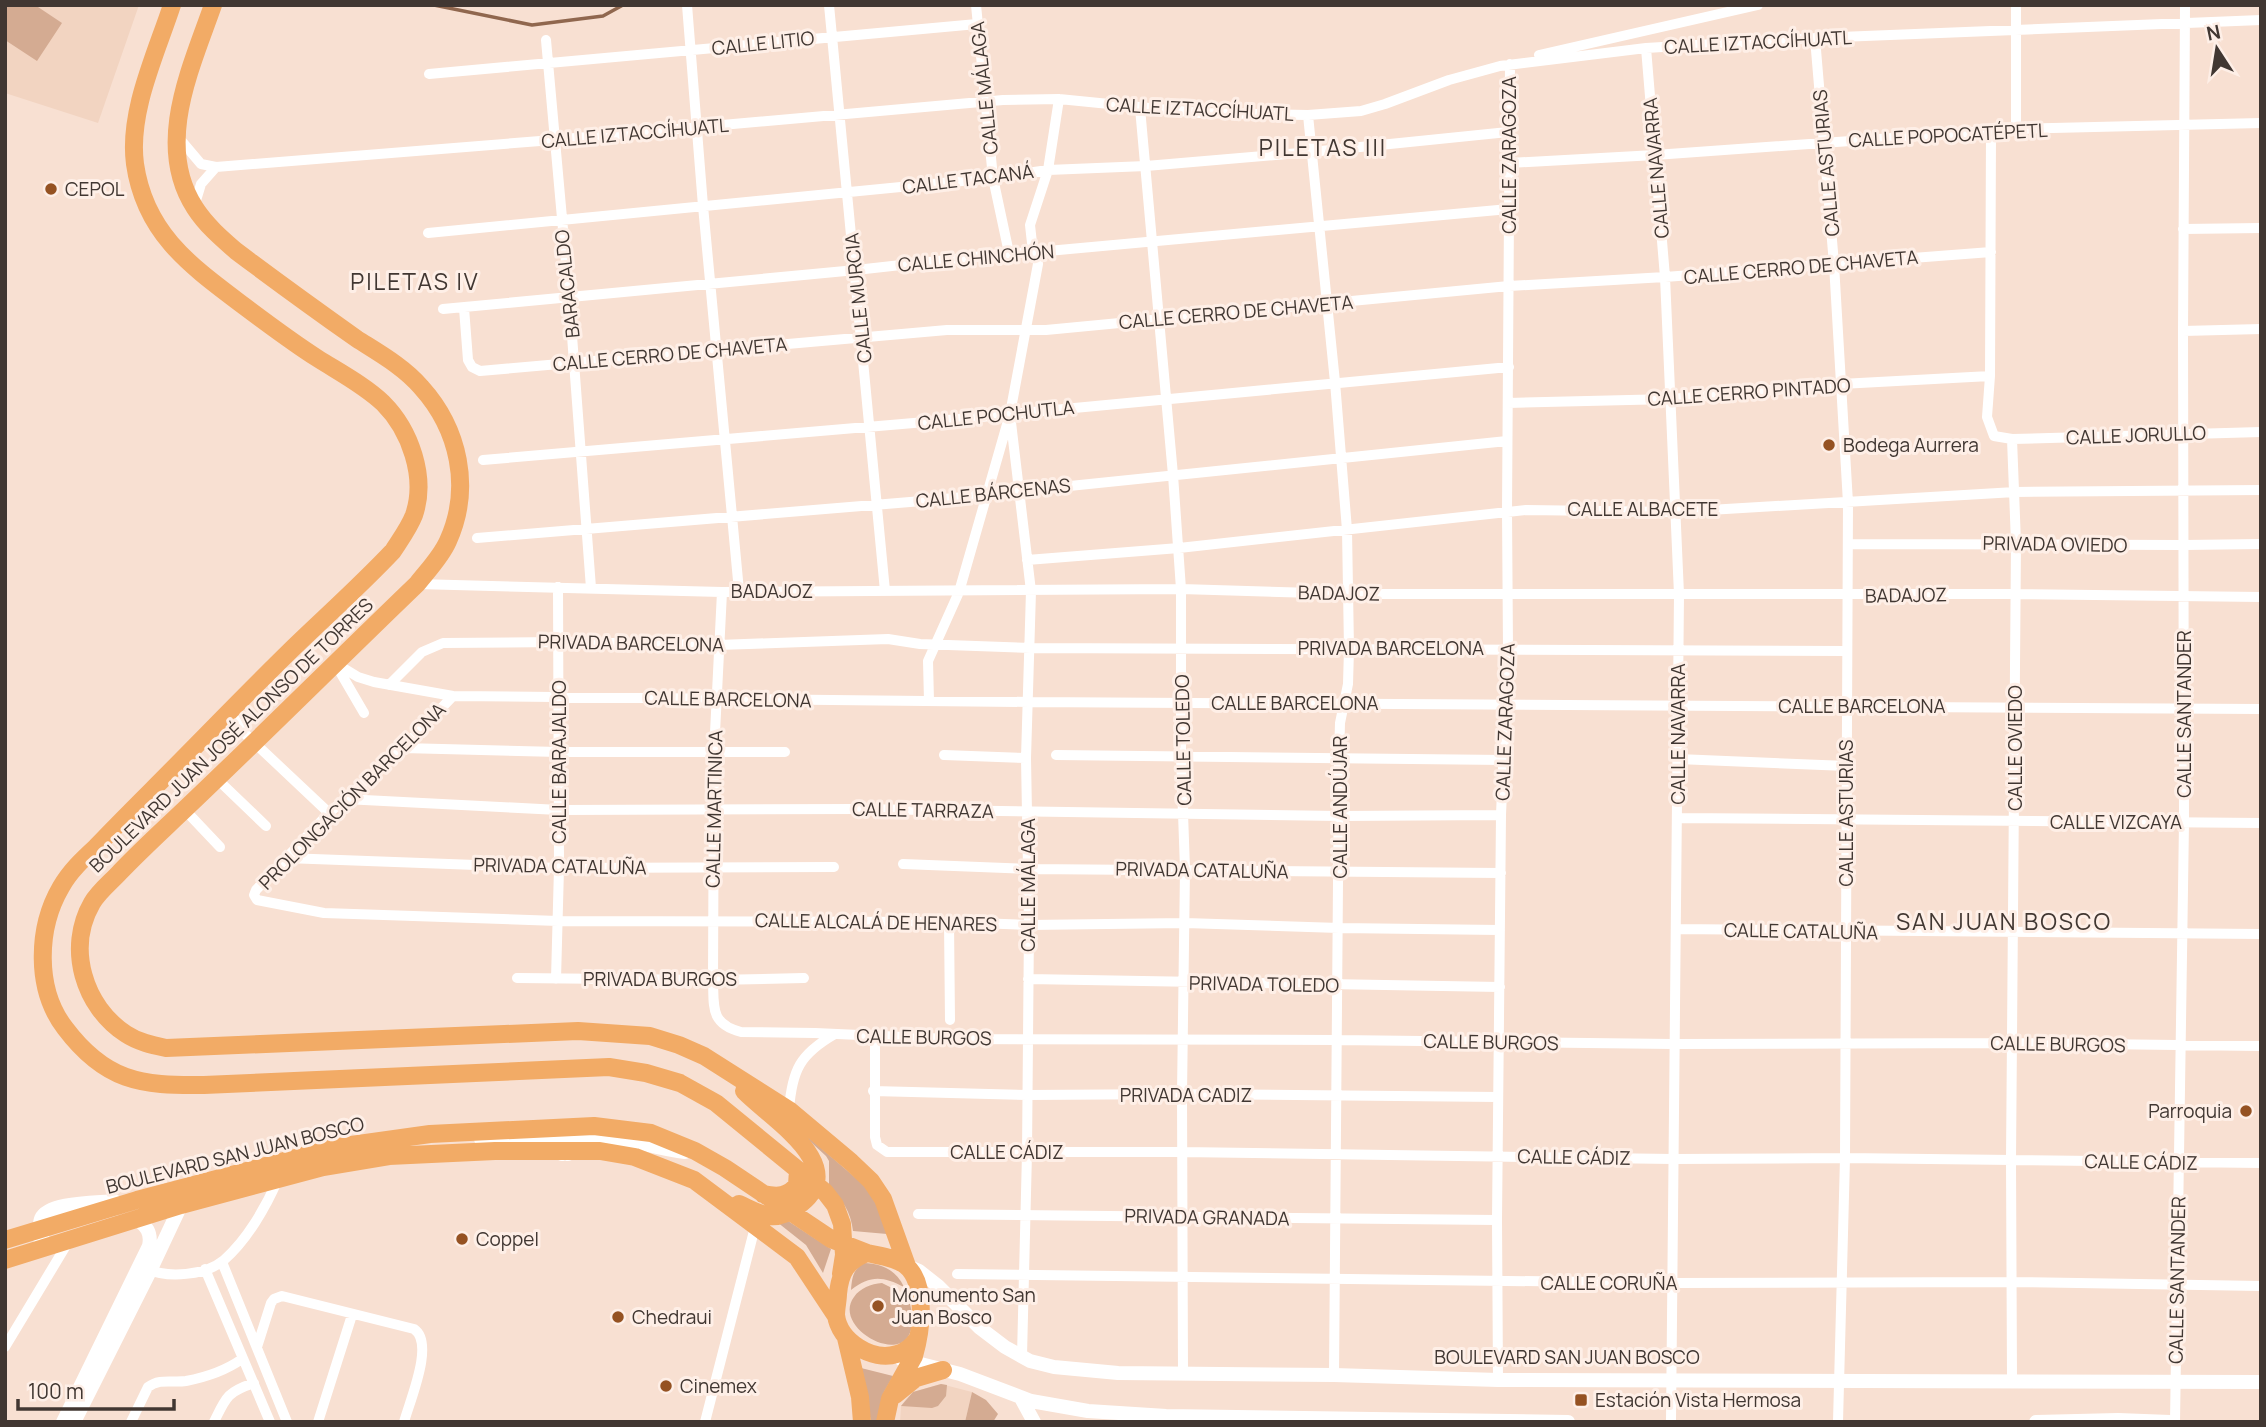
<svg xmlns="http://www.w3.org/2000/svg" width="2266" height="1427" font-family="Manrope,sans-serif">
<rect width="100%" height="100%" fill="#f8e0d2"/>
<path fill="#f2d4c1" d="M 5,5 L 139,5 L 98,123 L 5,93 Z
M 941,1384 L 972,1392 L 965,1422 L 900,1422 L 901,1406 L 906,1399 L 913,1392 Z"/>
<path fill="#d4ab92" d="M 5,5 L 35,5 L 62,23 L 37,61 L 5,40 Z
M 763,1098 L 865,1186 L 874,1198 L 887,1234 L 853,1231 C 851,1212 842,1199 829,1186 L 829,1161 L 826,1156 Z
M 788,1221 L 831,1249 L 823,1273 L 806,1245 L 777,1222 Z
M 864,1263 C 883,1264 896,1270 904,1287 C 883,1276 870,1275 851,1290 C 852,1278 853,1269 864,1263 Z
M 882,1283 L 894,1289 L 901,1301 L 905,1300 L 904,1294 L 908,1296 C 934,1384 827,1333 854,1297 C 860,1288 871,1284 882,1283 Z
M 861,1368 L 893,1376 L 884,1392 L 877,1422 L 871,1422 Z
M 941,1384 L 947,1385 L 946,1396 L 938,1406 L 932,1408 L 901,1406 L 913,1392 Z
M 972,1392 L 986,1400 L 998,1414 L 993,1422 L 965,1422 Z"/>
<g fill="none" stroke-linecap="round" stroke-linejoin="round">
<path stroke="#90674e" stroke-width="3.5" d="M 434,5 L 532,25 L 603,16 L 623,5"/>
<path stroke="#fff" stroke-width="10" d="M 687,5 L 703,206 L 739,591
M 829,5 L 885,591
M 976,5 L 993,178 L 1009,253
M 2016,5 L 2016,129
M 1815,38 L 1834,264 L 1848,503 L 1845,1158 L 1838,1422
M 546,40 L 569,296 L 591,588
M 1646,48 L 1665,277 L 1679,594 L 1671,1422
M 1539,55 L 1758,5
M 429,74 L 977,24
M 1140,108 L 1173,475 L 1181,589 L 1181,757 L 1185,869 L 1182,1094 L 1183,1374
M 1308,115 L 1335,382 L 1347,530 L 1349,649 L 1348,684 L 1340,723 L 1339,759 L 1334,1375
M 1991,132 L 1990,376 L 1987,417 L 1994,436 L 2012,439 L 2261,432
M 179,138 L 201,164 L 216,167 L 553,140 L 1003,100 L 1059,99 L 1200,113 L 1308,115 L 1361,111 L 1385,104 L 1449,80 L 1500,66 L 1646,48 L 1815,38 L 2261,20
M 1510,163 L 1655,155 L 2016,129 L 2261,123
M 194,207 L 201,184 L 216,167
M 2183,229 L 2261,228
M 428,233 L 993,178 L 1048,170 L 1146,166 L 1311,152 L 1508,132
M 464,308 L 468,360 L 472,367 L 480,371 L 947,330 L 1046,330 L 1509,286 L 1665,277 L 1991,252
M 443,309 L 856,270 L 1009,253 L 1037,252 L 1509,209
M 2183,331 L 2261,329
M 1508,403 L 1671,399 L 1841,384 L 1990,376
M 1010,414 L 1031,591 L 1026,758 L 1029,925 L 1027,1153 L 1022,1356
M 2012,439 L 2016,543 L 2011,1160 L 2012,1380
M 483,460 L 937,421 L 1509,367
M 477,538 L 934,500 L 1507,441
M 1848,544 L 2184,545 L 2261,544
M 1027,560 L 1179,548 L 1526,510 L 1676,512 L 2015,492 L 2261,490
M 417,584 L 722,592 L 1181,589 L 1349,594 L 2015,594 L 2261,597
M 722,592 L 714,753 L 713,980 C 714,1007 710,1024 741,1032 L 815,1033 L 949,1039 L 1338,1040 L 1673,1044 L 2012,1043 L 2261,1046
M 335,663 L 358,677 L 374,682 L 453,696 L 1029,702 L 2261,709
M 336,665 L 364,713
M 389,685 L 422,652 L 443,643 L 559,642 L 718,645 L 888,639 L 920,644 L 1031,648 L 1846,651
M 453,696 L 403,748 L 329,813 L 256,890 L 254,895 L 257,900 L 324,913 L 558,921 L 949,922 L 1029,925 L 1185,923 L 1339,928 L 1500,930
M 929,701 L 928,661 L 959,592 L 1010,414 L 1038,264 L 1037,252 L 1032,243 L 1030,225 L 1048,170 L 1059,99
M 230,711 L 242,731 L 329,813
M 403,748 L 559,752 L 785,752
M 944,755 L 1026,758
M 1056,755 L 1505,760
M 1678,759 L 1847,766
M 216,778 L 266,826
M 345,799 L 559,810 L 858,809 L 1339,816 L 1501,815
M 184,809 L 220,847
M 1678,818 L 2261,823
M 286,858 L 559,868 L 834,867
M 903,864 L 1028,869 L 1501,873
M 949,922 L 950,1020
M 1676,929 L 2261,934
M 517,978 L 713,980 L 804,978
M 556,979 L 559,868 L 558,587
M 1028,979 L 1500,987
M 875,1036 L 875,1137 L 877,1145 L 887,1152 L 1182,1152 L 1673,1159 L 1845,1158 L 2261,1163
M 873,1091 L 1027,1095 L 1182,1094 L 1498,1097
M 789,1110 C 792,1070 800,1054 835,1034
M 918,1214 L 1497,1220
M 222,1262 L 287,1422
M 146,1269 C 168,1278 205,1276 224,1260 C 247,1240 266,1207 278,1179
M 205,1269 L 270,1422
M 957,1274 L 1674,1283 L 2011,1282 L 2261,1286
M 5,1347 L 70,1239
M 257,1347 L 271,1303 L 274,1299 L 282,1296 L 414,1329 C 435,1343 410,1400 404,1422
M 1498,1380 L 1497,1220 L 1501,815 L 1508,649 L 1507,511 L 1510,64
M 131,1422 L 148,1387 C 160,1378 172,1383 186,1381 C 207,1377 225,1371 242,1359
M 214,1422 C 226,1397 227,1392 254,1383
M 318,1422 L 352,1315
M 705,1422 L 755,1227
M 2175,1422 L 2184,822 L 2183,331 L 2185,5"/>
<path stroke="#fff" stroke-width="14" d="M 907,1266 L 919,1271 L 938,1286 L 980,1328 L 1005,1347 L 1030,1361 L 1054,1367 L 1118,1373 L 1334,1375 L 1498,1380 L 2261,1382
M 901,1359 L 960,1374 L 1031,1401 L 1088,1411 L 1166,1416 L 1568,1422
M 1021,1398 L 1034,1422
M 63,1422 L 149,1246 C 152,1232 146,1226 136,1218
M 74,1422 L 150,1271 L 181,1205
M 2036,1422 L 2118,1420 L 2170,1422"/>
<path stroke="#fff" stroke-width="16" d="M 482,1139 L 551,1139 L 565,1146 L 568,1153
M 562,1153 L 569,1140 C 608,1128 647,1147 685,1151
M 42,1248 C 42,1239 39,1227 42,1219 C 49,1203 98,1204 114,1202"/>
<path stroke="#f2ab66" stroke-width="18" d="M 172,5 C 156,54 128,112 135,164 C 145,234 191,266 244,306 C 268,324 292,342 317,358 C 339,372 364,385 383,403 C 410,430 427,477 414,515 C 409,528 400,540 393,551 C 360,586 324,618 290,651 C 243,697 198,744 152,790 C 133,809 114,828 96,847 C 83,859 70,871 61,887 C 37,928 35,989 65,1028 C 105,1081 140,1086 204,1085 L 609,1067 L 646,1073 L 680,1083 L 716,1103 L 825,1192 L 835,1205 L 842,1224 L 844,1255 L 841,1274
M 213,5 C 191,68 154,145 195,208 C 206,225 221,238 236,251 C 276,281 316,310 357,339 C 379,353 404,367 421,387 C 459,429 472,488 448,541 C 441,557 428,570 417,584 C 339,659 263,735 185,809 C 163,830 141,850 120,872 C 111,882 99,891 92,903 C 66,948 84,1007 126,1034 C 138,1042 152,1045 166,1048 L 578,1031 L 650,1036 L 679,1045 L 704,1056 L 789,1110 L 851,1162 L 871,1181 L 883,1199 L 907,1266
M 763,1194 C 777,1197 788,1197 797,1185 L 798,1170
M 739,1204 C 763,1215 774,1224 798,1206 C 853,1167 771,1119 744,1091
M 5,1240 L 137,1200 L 337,1147 L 430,1134 L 594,1126 L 651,1133 L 695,1151 L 725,1168 L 831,1239 L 867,1253
M 5,1260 L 181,1205 L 323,1167 L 389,1156 L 495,1151 L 600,1151 L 635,1157 L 694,1180 L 797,1257 L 836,1316
M 846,1338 L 860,1397 L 862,1422
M 895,1395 L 916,1378 L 943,1370
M 885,1422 L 890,1399 L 914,1356 C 921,1332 928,1283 905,1265 C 894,1257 880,1256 867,1253 C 847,1261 840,1272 838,1294 C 838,1300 836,1308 836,1315 C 839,1341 872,1362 897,1354 C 906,1352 913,1345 918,1338"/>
</g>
<g fill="#955222" stroke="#feefe7" stroke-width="2.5">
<circle cx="51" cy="189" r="7"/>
<circle cx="1829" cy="445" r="7"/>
<circle cx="2246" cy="1111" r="7"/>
<circle cx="462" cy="1239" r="7"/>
<circle cx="878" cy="1306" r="7"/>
<circle cx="618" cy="1317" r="7"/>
<circle cx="666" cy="1386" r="7"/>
<rect x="1574" y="1393" width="14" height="14" rx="3.5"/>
</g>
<g text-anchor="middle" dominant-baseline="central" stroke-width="6" stroke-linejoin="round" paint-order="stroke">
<g font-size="19" fill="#413732" stroke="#feefe7">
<text transform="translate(1758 42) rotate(-3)">CALLE IZTACCÍHUATL</text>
<text transform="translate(763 43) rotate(-6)">CALLE LITIO</text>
<text transform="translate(984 88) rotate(-96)">CALLE MÁLAGA</text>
<text transform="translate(1200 109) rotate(3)">CALLE IZTACCÍHUATL</text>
<text transform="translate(635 133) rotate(-5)">CALLE IZTACCÍHUATL</text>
<text transform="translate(1948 135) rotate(-3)">CALLE POPOCATÉPETL</text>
<text transform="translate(1509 155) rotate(-90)">CALLE ZARAGOZA</text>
<text transform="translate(1826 163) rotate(-95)">CALLE ASTURIAS</text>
<text transform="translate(1656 168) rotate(-95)">CALLE NAVARRA</text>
<text transform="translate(968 179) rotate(-7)">CALLE TACANÁ</text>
<text transform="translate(976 258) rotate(-5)">CALLE CHINCHÓN</text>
<text transform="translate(1801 267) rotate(-5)">CALLE CERRO DE CHAVETA</text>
<text transform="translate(567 284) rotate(-96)">BARACALDO</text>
<text transform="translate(858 298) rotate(-96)">CALLE MURCIA</text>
<text transform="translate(1236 312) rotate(-5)">CALLE CERRO DE CHAVETA</text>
<text transform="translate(670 354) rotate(-5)">CALLE CERRO DE CHAVETA</text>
<text transform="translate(1749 392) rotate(-4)">CALLE CERRO PINTADO</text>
<text transform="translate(996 415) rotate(-6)">CALLE POCHUTLA</text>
<text transform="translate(2136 435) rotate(-2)">CALLE JORULLO</text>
<text transform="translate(993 493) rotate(-6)">CALLE BÁRCENAS</text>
<text x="1643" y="509">CALLE ALBACETE</text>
<text transform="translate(2055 544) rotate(1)">PRIVADA OVIEDO</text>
<text x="772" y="591">BADAJOZ</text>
<text transform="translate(1339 593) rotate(1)">BADAJOZ</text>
<text transform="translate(1906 595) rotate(-1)">BADAJOZ</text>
<text transform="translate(631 643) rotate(1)">PRIVADA BARCELONA</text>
<text x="1391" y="648">PRIVADA BARCELONA</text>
<text transform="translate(728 699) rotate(1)">CALLE BARCELONA</text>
<text x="1295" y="703">CALLE BARCELONA</text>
<text x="1862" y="706">CALLE BARCELONA</text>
<text transform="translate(2184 714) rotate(-90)">CALLE SANTANDER</text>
<text transform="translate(1505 722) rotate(-88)">CALLE ZARAGOZA</text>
<text transform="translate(1678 734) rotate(-90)">CALLE NAVARRA</text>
<text transform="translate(231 735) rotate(-44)">BOULEVARD JUAN JOSÉ ALONSO DE TORRES</text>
<text transform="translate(1183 740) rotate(-91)">CALLE TOLEDO</text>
<text transform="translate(2015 748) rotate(-90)">CALLE OVIEDO</text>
<text transform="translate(559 762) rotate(-90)">CALLE BARAJALDO</text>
<text transform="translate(352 796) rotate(-45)">PROLONGACIÓN BARCELONA</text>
<text transform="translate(1340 807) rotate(-90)">CALLE ANDÚJAR</text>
<text transform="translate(714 809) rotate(-89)">CALLE MARTINICA</text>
<text transform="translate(923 810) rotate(1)">CALLE TARRAZA</text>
<text transform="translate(1846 813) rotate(-90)">CALLE ASTURIAS</text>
<text x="2116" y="822">CALLE VIZCAYA</text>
<text transform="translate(560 866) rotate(1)">PRIVADA CATALUÑA</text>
<text transform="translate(1202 870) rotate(1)">PRIVADA CATALUÑA</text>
<text transform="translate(1028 885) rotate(-90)">CALLE MÁLAGA</text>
<text transform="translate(876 922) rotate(1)">CALLE ALCALÁ DE HENARES</text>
<text transform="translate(1801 931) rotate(1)">CALLE CATALUÑA</text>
<text x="660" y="979">PRIVADA BURGOS</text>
<text transform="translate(1264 984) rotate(1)">PRIVADA TOLEDO</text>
<text transform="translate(924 1037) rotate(1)">CALLE BURGOS</text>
<text transform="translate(1491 1042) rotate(1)">CALLE BURGOS</text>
<text transform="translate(2058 1044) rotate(1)">CALLE BURGOS</text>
<text x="1186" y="1095">PRIVADA CADIZ</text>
<text x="1007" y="1152">CALLE CÁDIZ</text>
<text transform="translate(235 1155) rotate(-14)">BOULEVARD SAN JUAN BOSCO</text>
<text transform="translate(1574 1157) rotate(1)">CALLE CÁDIZ</text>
<text transform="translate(2141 1162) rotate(1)">CALLE CÁDIZ</text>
<text transform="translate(1207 1217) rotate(1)">PRIVADA GRANADA</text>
<text transform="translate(2177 1280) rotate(-89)">CALLE SANTANDER</text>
<text x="1609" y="1283">CALLE CORUÑA</text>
<text x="1567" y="1357">BOULEVARD SAN JUAN BOSCO</text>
</g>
<g font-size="19" fill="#413732" stroke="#feefe7" text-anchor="start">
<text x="65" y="189">CEPOL</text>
<text x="1843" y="445">Bodega Aurrera</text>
<text x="2232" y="1111" text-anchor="end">Parroquia</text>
<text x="476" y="1239">Coppel</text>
<text x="892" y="1295">Monumento San<tspan x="892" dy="22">Juan Bosco</tspan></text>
<text x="632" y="1317">Chedraui</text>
<text x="680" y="1386">Cinemex</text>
<text x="1595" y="1400">Estación Vista Hermosa</text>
</g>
<g font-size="23" letter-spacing="2" fill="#413732" stroke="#feefe7">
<text x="1323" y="147">PILETAS III</text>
<text x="415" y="281">PILETAS IV</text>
<text x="2004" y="921">SAN JUAN BOSCO</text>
</g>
</g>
<rect width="2266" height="1427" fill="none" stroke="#413732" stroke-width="14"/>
<g transform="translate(2217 49) rotate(348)" stroke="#feefe7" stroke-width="5" paint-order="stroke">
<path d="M0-5L12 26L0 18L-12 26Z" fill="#413732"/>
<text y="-10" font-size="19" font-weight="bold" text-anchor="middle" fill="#413732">N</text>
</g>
<path d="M18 1399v10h156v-10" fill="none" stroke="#413732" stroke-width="3.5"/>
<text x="28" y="1399" font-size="21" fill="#413732" stroke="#feefe7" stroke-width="5" paint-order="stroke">100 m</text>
</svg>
